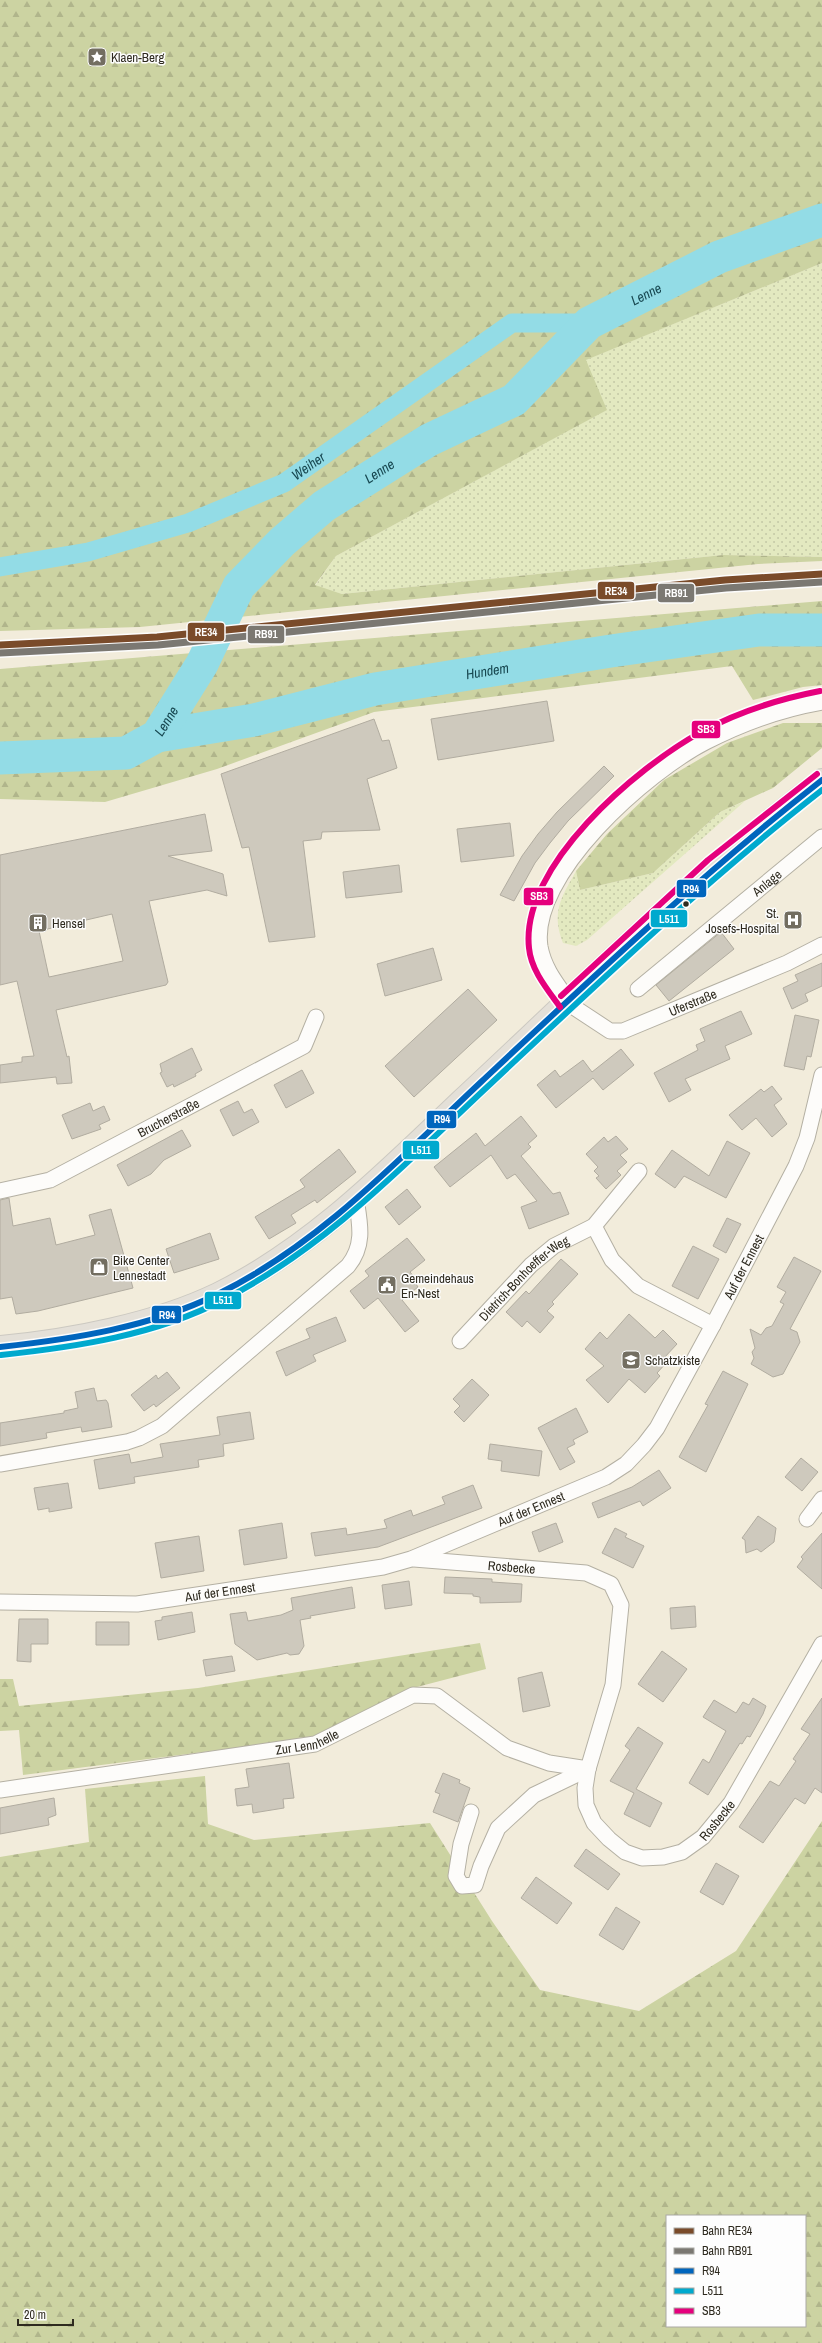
<svg xmlns="http://www.w3.org/2000/svg" width="822" height="2343" font-family="'Archivo Narrow',sans-serif">
<defs>
<pattern id="grass-dots" width="8" height="8" patternUnits="userSpaceOnUse"><rect width="8" height="8" fill="#e3e9c0"/><path d="M2 2h.1M6 6h.1" fill="none" stroke="#c3c8a5" stroke-width="1.8" stroke-linecap="round"/></pattern>
<pattern id="forest-firs" width="22" height="20" patternUnits="userSpaceOnUse"><rect width="22" height="20" fill="#ccd3a2"/><path d="M5 1l3.5 6h-7zM16 11l3.5 6h-7z" fill="#b0b58b"/></pattern>
</defs>
<rect width="100%" height="100%" fill="#f2ecdb"/>
<path fill="url(#grass-dots)" d="M 822,263 L 822,557 L 723,555 L 342,594 L 315,586 L 336,556 L 606,410 L 585,360 Z
M 745,801 L 587,940 L 576,946 L 563,943 C 551,912 561,898 576,871 L 580,890 L 653,873 L 720,812 Z"/>
<path fill="url(#forest-firs)" fill-rule="evenodd" d="M 0,0 L 822,0 L 822,263 L 586,360 L 607,410 L 336,556 L 315,585 L 342,594 L 723,555 L 822,557 L 822,561 L 758,564 L 140,627 L 0,631 Z
M 822,601 L 822,685 L 803,687 L 753,700 L 732,666 L 374,712 L 217,769 L 105,802 L 0,799 L 0,669 Z
M 783,723 L 822,723 L 822,748 L 773,788 L 720,812 L 653,873 L 580,890 L 576,871 L 607,834 L 664,780 L 727,743 Z
M 480,1643 L 486,1669 L 413,1688 L 312,1738 L 23,1775 L 19,1730 L 0,1731 L 0,1679 L 13,1679 L 19,1706 L 198,1688 Z
M 205,1776 L 208,1824 L 254,1840 L 430,1823 L 492,1921 L 540,1990 L 639,2011 L 736,1951 L 822,1821 L 822,2343 L 0,2343 L 0,1857 L 89,1842 L 85,1789 ZM 667,2216 L 805,2216 L 805,2326 L 667,2326 Z"/>
<g fill="none" stroke-linecap="round" stroke-linejoin="round">
<path stroke="#93dce6" stroke-width="19" id="s1" d="M 0,567 L 88,552 L 188,523 L 284,483 L 512,323 L 589,323"/>
<g stroke="#93dce6" stroke-width="33">
<path id="s2" d="M 157,736 L 254,720 L 375,689 L 611,651 L 759,630 L 822,630"/>
<path id="s3" d="M 0,758 L 126,753 L 157,736 L 202,664 L 239,586 L 282,542 L 324,506 L 429,440 L 514,400 L 589,323 L 719,257 L 822,220"/>
</g>
</g>
<path fill="#cec9bd" stroke="#b1aca0" fill-rule="evenodd" d="M 547,701 L 554,741 L 438,760 L 431,719 Z
M 374,719 L 382,741 L 389,740 L 397,768 L 367,779 L 380,830 L 322,832 L 321,839 L 303,841 L 315,937 L 269,942 L 249,847 L 242,848 L 221,774 Z
M 604,766 L 614,776 L 568,821 L 550,843 L 535,863 L 514,901 L 500,895 L 522,856 L 538,834 L 557,812 Z
M 205,814 L 212,851 L 168,856 L 223,874 L 227,896 L 207,890 L 149,901 L 168,982 L 166,985 L 56,1010 L 67,1057 L 69,1056 L 72,1083 L 57,1084 L 56,1077 L 0,1083 L 0,1065 L 22,1062 L 22,1057 L 34,1056 L 17,981 L 0,985 L 0,855 ZM 112,914 L 123,961 L 49,977 L 39,931 Z
M 510,823 L 514,856 L 461,862 L 457,829 Z
M 399,865 L 402,892 L 346,898 L 343,872 Z
M 721,932 L 734,949 L 669,1001 L 656,985 Z
M 433,948 L 442,980 L 385,996 L 377,964 Z
M 822,963 L 822,986 L 805,994 L 808,1001 L 792,1009 L 783,988 L 798,981 L 795,975 Z
M 468,989 L 497,1020 L 414,1097 L 385,1066 Z
M 741,1011 L 752,1034 L 725,1046 L 730,1059 L 685,1079 L 691,1090 L 669,1102 L 654,1073 L 698,1050 L 696,1045 L 705,1041 L 700,1029 Z
M 795,1015 L 819,1020 L 811,1057 L 807,1056 L 804,1070 L 784,1066 Z
M 192,1048 L 202,1070 L 195,1074 L 196,1076 L 174,1087 L 173,1084 L 167,1087 L 160,1073 L 162,1072 L 160,1064 Z
M 621,1049 L 634,1065 L 603,1090 L 593,1078 L 556,1108 L 537,1085 L 555,1070 L 560,1077 L 583,1060 L 592,1072 Z
M 302,1070 L 314,1093 L 286,1108 L 274,1085 Z
M 772,1086 L 782,1099 L 774,1105 L 787,1124 L 772,1137 L 756,1118 L 742,1130 L 729,1115 L 761,1089 L 764,1092 Z
M 238,1101 L 244,1113 L 252,1109 L 259,1122 L 233,1136 L 220,1110 Z
M 90,1103 L 93,1111 L 104,1106 L 110,1120 L 99,1125 L 101,1129 L 72,1139 L 62,1115 Z
M 521,1116 L 537,1136 L 528,1144 L 531,1147 L 521,1156 L 553,1194 L 560,1192 L 569,1214 L 529,1229 L 521,1207 L 537,1201 L 515,1174 L 507,1179 L 491,1155 L 450,1187 L 434,1167 L 476,1133 L 485,1146 Z
M 182,1130 L 191,1146 L 164,1160 L 151,1174 L 128,1186 L 117,1165 Z
M 616,1136 L 628,1149 L 620,1155 L 627,1162 L 617,1171 L 621,1175 L 606,1189 L 596,1178 L 599,1176 L 594,1171 L 598,1167 L 586,1154 L 604,1137 L 608,1142 Z
M 727,1141 L 750,1153 L 726,1198 L 684,1176 L 675,1188 L 655,1174 L 672,1150 L 709,1176 Z
M 339,1149 L 356,1172 L 317,1203 L 315,1200 L 291,1215 L 296,1223 L 269,1239 L 255,1217 L 305,1187 L 300,1180 Z
M 407,1189 L 421,1207 L 399,1225 L 385,1207 Z
M 9,1198 L 13,1226 L 50,1218 L 56,1245 L 95,1235 L 89,1215 L 111,1209 L 133,1288 L 38,1311 L 16,1314 L 12,1297 L 0,1299 L 0,1200 Z
M 727,1218 L 741,1224 L 726,1253 L 713,1246 Z
M 210,1233 L 219,1259 L 174,1273 L 166,1249 Z
M 407,1238 L 425,1260 L 410,1272 L 418,1282 L 416,1284 L 418,1287 L 402,1300 L 419,1321 L 405,1332 L 378,1298 L 364,1309 L 350,1291 L 369,1276 L 365,1271 Z
M 693,1246 L 719,1259 L 698,1299 L 672,1286 Z
M 794,1257 L 821,1271 L 790,1329 L 797,1332 L 800,1342 L 783,1374 L 773,1377 L 751,1364 L 754,1358 L 752,1352 L 755,1348 L 750,1329 L 761,1335 L 766,1328 L 772,1326 L 784,1304 L 780,1302 L 786,1292 L 777,1287 Z
M 561,1259 L 578,1274 L 552,1302 L 554,1304 L 547,1311 L 554,1317 L 540,1333 L 527,1321 L 522,1327 L 506,1312 L 526,1291 L 529,1294 Z
M 629,1314 L 655,1338 L 663,1330 L 677,1344 L 664,1358 L 667,1362 L 657,1373 L 660,1376 L 645,1393 L 629,1379 L 608,1403 L 586,1380 L 604,1366 L 585,1349 L 600,1332 L 607,1339 Z
M 336,1317 L 346,1341 L 313,1355 L 316,1361 L 286,1376 L 276,1352 L 310,1338 L 306,1329 Z
M 723,1371 L 748,1384 L 706,1472 L 679,1457 L 708,1405 L 705,1404 Z
M 167,1372 L 180,1388 L 156,1407 L 154,1404 L 144,1411 L 131,1395 L 156,1375 L 158,1379 Z
M 472,1379 L 489,1395 L 464,1422 L 454,1412 L 460,1406 L 453,1399 Z
M 94,1388 L 97,1401 L 106,1400 L 108,1403 L 112,1427 L 82,1432 L 81,1427 L 46,1433 L 47,1438 L 0,1446 L 0,1423 L 64,1413 L 64,1411 L 78,1408 L 75,1392 Z
M 576,1408 L 588,1432 L 573,1440 L 575,1444 L 567,1448 L 575,1462 L 560,1470 L 538,1428 Z
M 250,1412 L 254,1439 L 223,1444 L 224,1456 L 198,1460 L 199,1467 L 134,1477 L 135,1483 L 99,1489 L 94,1460 L 129,1454 L 131,1463 L 163,1457 L 160,1444 L 220,1435 L 217,1417 Z
M 490,1444 L 542,1451 L 539,1476 L 501,1471 L 502,1461 L 488,1459 Z
M 801,1458 L 818,1472 L 802,1491 L 785,1477 Z
M 659,1470 L 671,1488 L 643,1506 L 640,1501 L 598,1518 L 592,1503 L 632,1487 Z
M 68,1483 L 72,1508 L 49,1512 L 49,1508 L 38,1510 L 34,1488 Z
M 473,1485 L 482,1508 L 378,1547 L 315,1556 L 311,1533 L 346,1528 L 347,1535 L 387,1528 L 384,1520 L 411,1510 L 413,1516 L 445,1504 L 442,1497 Z
M 758,1516 L 776,1528 L 774,1542 L 761,1552 L 757,1549 L 746,1553 L 745,1540 L 742,1538 Z
M 282,1523 L 287,1558 L 244,1565 L 239,1530 Z
M 556,1523 L 563,1542 L 539,1552 L 532,1532 Z
M 615,1528 L 627,1534 L 625,1537 L 644,1546 L 633,1568 L 602,1553 Z
M 822,1533 L 822,1589 L 797,1567 L 803,1559 L 801,1557 Z
M 199,1536 L 204,1571 L 161,1578 L 155,1543 Z
M 445,1577 L 492,1579 L 492,1582 L 522,1584 L 521,1602 L 480,1603 L 480,1597 L 473,1596 L 473,1594 L 444,1593 Z
M 409,1581 L 412,1605 L 385,1609 L 382,1585 Z
M 352,1587 L 355,1608 L 310,1616 L 311,1618 L 300,1620 L 304,1646 L 299,1654 L 290,1655 L 287,1653 L 257,1660 L 235,1644 L 230,1614 L 246,1612 L 248,1621 L 281,1615 L 293,1610 L 291,1598 Z
M 695,1606 L 696,1627 L 671,1629 L 670,1608 Z
M 192,1612 L 195,1632 L 158,1640 L 155,1621 L 162,1620 L 162,1617 Z
M 19,1619 L 48,1619 L 48,1644 L 31,1644 L 31,1662 L 17,1661 Z
M 96,1622 L 129,1622 L 129,1645 L 96,1645 Z
M 662,1651 L 687,1669 L 663,1702 L 638,1684 Z
M 232,1656 L 235,1671 L 206,1676 L 203,1660 Z
M 542,1672 L 550,1706 L 523,1712 L 518,1678 Z
M 753,1698 L 766,1706 L 763,1714 L 750,1737 L 747,1736 L 742,1744 L 740,1743 L 708,1795 L 689,1783 L 703,1759 L 709,1763 L 726,1731 L 703,1717 L 714,1700 L 736,1713 L 743,1702 L 749,1705 Z
M 822,1698 L 822,1793 L 815,1788 L 805,1804 L 795,1798 L 763,1843 L 739,1827 L 770,1781 L 779,1786 L 796,1761 L 793,1759 L 810,1734 L 801,1729 Z
M 638,1727 L 663,1743 L 636,1789 L 662,1803 L 650,1827 L 624,1814 L 634,1793 L 610,1781 L 630,1750 L 625,1746 Z
M 289,1763 L 294,1798 L 283,1799 L 284,1808 L 253,1813 L 252,1804 L 237,1806 L 235,1789 L 249,1787 L 246,1769 Z
M 443,1773 L 460,1780 L 459,1783 L 470,1788 L 458,1822 L 433,1812 L 440,1794 L 435,1792 Z
M 54,1798 L 56,1815 L 48,1818 L 49,1825 L 0,1834 L 0,1808 Z
M 586,1849 L 620,1874 L 608,1890 L 574,1866 Z
M 716,1863 L 739,1876 L 723,1905 L 700,1892 Z
M 536,1877 L 572,1903 L 557,1924 L 521,1898 Z
M 616,1907 L 640,1922 L 623,1950 L 599,1935 Z"/>
<g fill="none" stroke-linecap="round" stroke-linejoin="round">
<g stroke="#b4b0a3" stroke-width="17">
<g id="minor">
<path id="s4" d="M 638,989 L 822,837"/>
<path id="s5" d="M 566,1002 L 610,1031 L 623,1031 L 787,963 L 822,945"/>
<path id="s6" d="M 0,1191 L 50,1180 L 304,1046 L 316,1017"/>
<path d="M 594,1226 L 612,1260 L 638,1286 L 713,1325"/>
<path id="s7" d="M 460,1341 L 531,1265 L 554,1246 L 594,1226 L 639,1171"/>
<path d="M 0,1464 L 127,1442 L 139,1438 L 162,1426 L 348,1266 C 365,1245 360,1224 356,1199"/>
<path d="M 807,1519 L 822,1499"/>
<path id="s8" d="M 414,1559 L 586,1573 L 611,1584 L 621,1605 L 613,1685 L 588,1769 L 585,1788 L 586,1805 L 594,1823 L 609,1839 L 625,1852 L 642,1858 L 663,1857 L 682,1852 L 703,1837 L 731,1803 L 822,1644"/>
<path id="s9" d="M 0,1602 L 137,1604 L 383,1567 L 411,1559 L 606,1477 L 626,1464 L 644,1445 L 657,1428 L 713,1325 L 796,1166 L 807,1138 L 822,1075"/>
<path id="s10" d="M 0,1790 L 315,1744 L 413,1695 L 437,1696 L 507,1748 L 549,1763 L 588,1769"/>
<path d="M 471,1812 L 461,1844 L 456,1876 L 462,1886 L 475,1885 L 481,1866 L 498,1828 L 534,1795 L 588,1769"/>
</g>
</g>
<g stroke="#b4b0a3" stroke-width="23">
<path id="secondary" d="M 566,1002 C 553,984 541,969 537,947 C 526,873 646,769 705,739 C 742,720 781,706 822,699"/>
</g>
<g stroke="#ccc9c1" stroke-width="24">
<path id="primary" d="M 0,1347 C 69,1341 156,1324 218,1294 C 313,1247 386,1172 462,1100 C 580,990 693,877 822,780"/>
</g>
<use href="#minor" stroke="#fdfcfa" stroke-width="15"/>
<use href="#secondary" stroke="#fdfcfa" stroke-width="21"/>
<use href="#primary" stroke="#e4e0d8" stroke-width="22"/>
<g stroke="#fdfdfd" stroke-width="9">
<path id="bus-1" d="M 0,1347 C 74,1339 151,1327 218,1294 C 320,1244 399,1159 481,1082 C 592,978 702,874 822,780"/>
</g>
<g stroke="#fdfdfd" stroke-width="9">
<path id="bus-2" d="M 1,1355 C 76,1347 156,1335 223,1300 C 325,1248 403,1166 485,1089 C 595,986 703,883 822,790"/>
</g>
<g stroke="#fdfdfd" stroke-width="9">
<path id="bus-3" d="M 561,996 L 708,860 L 817,774
M 560,1007 C 547,989 531,970 529,948 C 520,866 636,768 701,732 C 738,712 779,699 820,691"/>
</g>
<use href="#bus-1" stroke="#0065bd" stroke-width="6"/>
<use href="#bus-2" stroke="#00a9ce" stroke-width="6"/>
<use href="#bus-3" stroke="#e5007d" stroke-width="6"/>
<g stroke="#fdfdfd" stroke-width="10">
<path id="rail-1" d="M 0,645 L 157,637 L 725,580 L 822,574"/>
</g>
<g stroke="#fdfdfd" stroke-width="10">
<path id="rail-2" d="M 0,653 L 158,645 L 726,588 L 822,582"/>
</g>
<use href="#rail-1" stroke="#7a4b2a" stroke-width="7"/>
<use href="#rail-2" stroke="#7b7872" stroke-width="7"/>
</g>
<defs>
<g id="sight-square" transform="scale(1)"><rect x="-9" y="-9" width="18" height="18" rx="4" fill="#736e61" stroke="#fdfdfd"/><path d="M0-6L1.8-2.2L6-1.7L2.9 1.2L3.7 5.4L0 3.3L-3.7 5.4L-2.9 1.2L-6-1.7L-1.8-2.2Z" fill="#fff"/></g>
<g id="hospital-square" transform="scale(1)"><rect x="-9" y="-9" width="18" height="18" rx="4" fill="#736e61" stroke="#fdfdfd"/><path d="M-5-5h3v3.5h4V-5h3V5h-3V1.5h-4V5h-3Z" fill="#fff"/></g>
<g id="building-square" transform="scale(1)"><rect x="-9" y="-9" width="18" height="18" rx="4" fill="#736e61" stroke="#fdfdfd"/><path d="M-4-6H4V6H1V3H-1V6H-4ZM-2.5-4.3h1.7v1.8h-1.7ZM.8-4.3h1.7v1.8H.8ZM-2.5-1h1.7V.8h-1.7ZM.8-1h1.7V.8H.8Z" fill="#fff"/></g>
<g id="shop-square" transform="scale(1)"><rect x="-9" y="-9" width="18" height="18" rx="4" fill="#736e61" stroke="#fdfdfd"/><path d="M-5-2.5h2.3a2.7 3.5 0 0 1 5.4 0H5L5.5 6h-11ZM-1.5-2.5h3a1.5 2.3 0 0 0-3 0Z" fill="#fff"/></g>
<g id="civic-square" transform="scale(1)"><rect x="-9" y="-9" width="18" height="18" rx="4" fill="#736e61" stroke="#fdfdfd"/><path d="M-.6-6.5H3V-4.5H.6V-3L4-1V1h2V6H-6V1h2V-1L-.6-3ZM-1.2 2.5V6h2.4V2.5Z" fill="#fff"/></g>
<g id="school-square" transform="scale(1)"><rect x="-9" y="-9" width="18" height="18" rx="4" fill="#736e61" stroke="#fdfdfd"/><path d="M0-5L7-2L0 1L-7-2ZM-4 1L0 2.5L4 1V4Q0 6-4 4Z" fill="#fff"/></g>
</defs>
<g fill-rule="evenodd">
<use href="#sight-square" x="97" y="57"/>
<use href="#hospital-square" x="793" y="920"/>
<use href="#building-square" x="38" y="923"/>
<use href="#shop-square" x="99" y="1267"/>
<use href="#civic-square" x="387" y="1285"/>
<use href="#school-square" x="631" y="1360"/>
</g>
<circle fill="#2e2a1f" stroke="#fdfdfd" stroke-width="1.5" cx="686" cy="904" r="3.5"/>
<g text-anchor="middle" dominant-baseline="central" stroke-width="3" stroke-linejoin="round" paint-order="stroke">
<g font-size="13" fill="#2e2a1f" stroke="#fdfdfd" text-anchor="start">
<text x="111" y="57">Klaen-Berg</text>
<text x="779" y="913" text-anchor="end">St.<tspan x="779" dy="15">Josefs-Hospital</tspan></text>
<text x="52" y="923">Hensel</text>
<text x="113" y="1260">Bike Center<tspan x="113" dy="15">Lennestadt</tspan></text>
<text x="401" y="1278">Gemeindehaus<tspan x="401" dy="15">En-Nest</tspan></text>
<text x="645" y="1360">Schatzkiste</text>
</g>
<g font-size="13" fill="#2e2a1f" stroke="#fdfdfd">
<text stroke="none"><textPath href="#s4" startOffset="167">Anlage</textPath></text>
<text stroke="none"><textPath href="#s5" startOffset="141">Uferstraße</textPath></text>
<text stroke="none"><textPath href="#s6" startOffset="185">Brucherstraße</textPath></text>
<text stroke="none"><textPath href="#s9" startOffset="881">Auf der Ennest</textPath></text>
<text stroke="none"><textPath href="#s7" startOffset="90">Dietrich-Bonhoeffer-Weg</textPath></text>
<text stroke="none"><textPath href="#s9" startOffset="545">Auf der Ennest</textPath></text>
<text stroke="none"><textPath href="#s8" startOffset="98">Rosbecke</textPath></text>
<text stroke="none"><textPath href="#s9" startOffset="221">Auf der Ennest</textPath></text>
<text stroke="none"><textPath href="#s10" startOffset="311">Zur Lennhelle</textPath></text>
<text stroke="none"><textPath href="#s8" startOffset="596">Rosbecke</textPath></text>
</g>
<g font-size="14" font-style="italic" fill="#174750" stroke="#fdfdfd">
<text stroke="none"><textPath href="#s3" startOffset="839">Lenne</textPath></text>
<text stroke="none"><textPath href="#s1" startOffset="327">Weiher</textPath></text>
<text stroke="none"><textPath href="#s3" startOffset="515">Lenne</textPath></text>
<text stroke="none"><textPath href="#s2" startOffset="337">Hundem</textPath></text>
<text stroke="none"><textPath href="#s3" startOffset="179">Lenne</textPath></text>
</g>
</g>
<g stroke="#fdfdfd" stroke-width="1.5">
<rect x="597" y="581" width="38" height="19" rx="4" fill="#7a4b2a"/>
<rect x="657" y="583" width="38" height="20" rx="4" fill="#7b7872"/>
<rect x="187" y="622" width="38" height="20" rx="4" fill="#7a4b2a"/>
<rect x="247" y="625" width="38" height="19" rx="4" fill="#7b7872"/>
<rect x="691" y="720" width="30" height="19" rx="4" fill="#e5007d"/>
<rect x="676" y="879" width="31" height="19" rx="4" fill="#0065bd"/>
<rect x="523" y="887" width="31" height="19" rx="4" fill="#e5007d"/>
<rect x="650" y="909" width="38" height="19" rx="4" fill="#00a9ce"/>
<rect x="426" y="1110" width="31" height="19" rx="4" fill="#0065bd"/>
<rect x="402" y="1140" width="38" height="20" rx="4" fill="#00a9ce"/>
<rect x="204" y="1291" width="38" height="19" rx="4" fill="#00a9ce"/>
<rect x="151" y="1305" width="31" height="19" rx="4" fill="#0065bd"/>
</g>
<g font-size="11" text-anchor="middle" font-weight="bold" fill="#fff">
<text x="616" y="595">RE34</text>
<text x="676" y="597">RB91</text>
<text x="206" y="636">RE34</text>
<text x="266" y="638">RB91</text>
<text x="706" y="733">SB3</text>
<text x="691" y="893">R94</text>
<text x="539" y="900">SB3</text>
<text x="669" y="923">L511</text>
<text x="442" y="1123">R94</text>
<text x="421" y="1154">L511</text>
<text x="223" y="1304">L511</text>
<text x="167" y="1319">R94</text>
</g>
<rect x="666" y="2215" width="140" height="112" fill="#fdfdfd" stroke="#aaa9a4"/>
<rect x="674" y="2228" width="20" height="6" fill="#7a4b2a" stroke="#aaa9a4"/>
<text x="702" y="2235" font-size="12" fill="#2e2a1f">Bahn RE34</text>
<rect x="674" y="2248" width="20" height="6" fill="#7b7872" stroke="#aaa9a4"/>
<text x="702" y="2255" font-size="12" fill="#2e2a1f">Bahn RB91</text>
<rect x="674" y="2268" width="20" height="6" fill="#0065bd" stroke="#aaa9a4"/>
<text x="702" y="2275" font-size="12" fill="#2e2a1f">R94</text>
<rect x="674" y="2288" width="20" height="6" fill="#00a9ce" stroke="#aaa9a4"/>
<text x="702" y="2295" font-size="12" fill="#2e2a1f">L511</text>
<rect x="674" y="2308" width="20" height="6" fill="#e5007d" stroke="#aaa9a4"/>
<text x="702" y="2315" font-size="12" fill="#2e2a1f">SB3</text>
<path d="M18 2319v6h55v-6" fill="none" stroke="#2e2a1f" stroke-width="2"/>
<text x="24" y="2319" font-size="12" fill="#2e2a1f" stroke="#fdfdfd" stroke-width="3" paint-order="stroke">20 m</text>
</svg>
